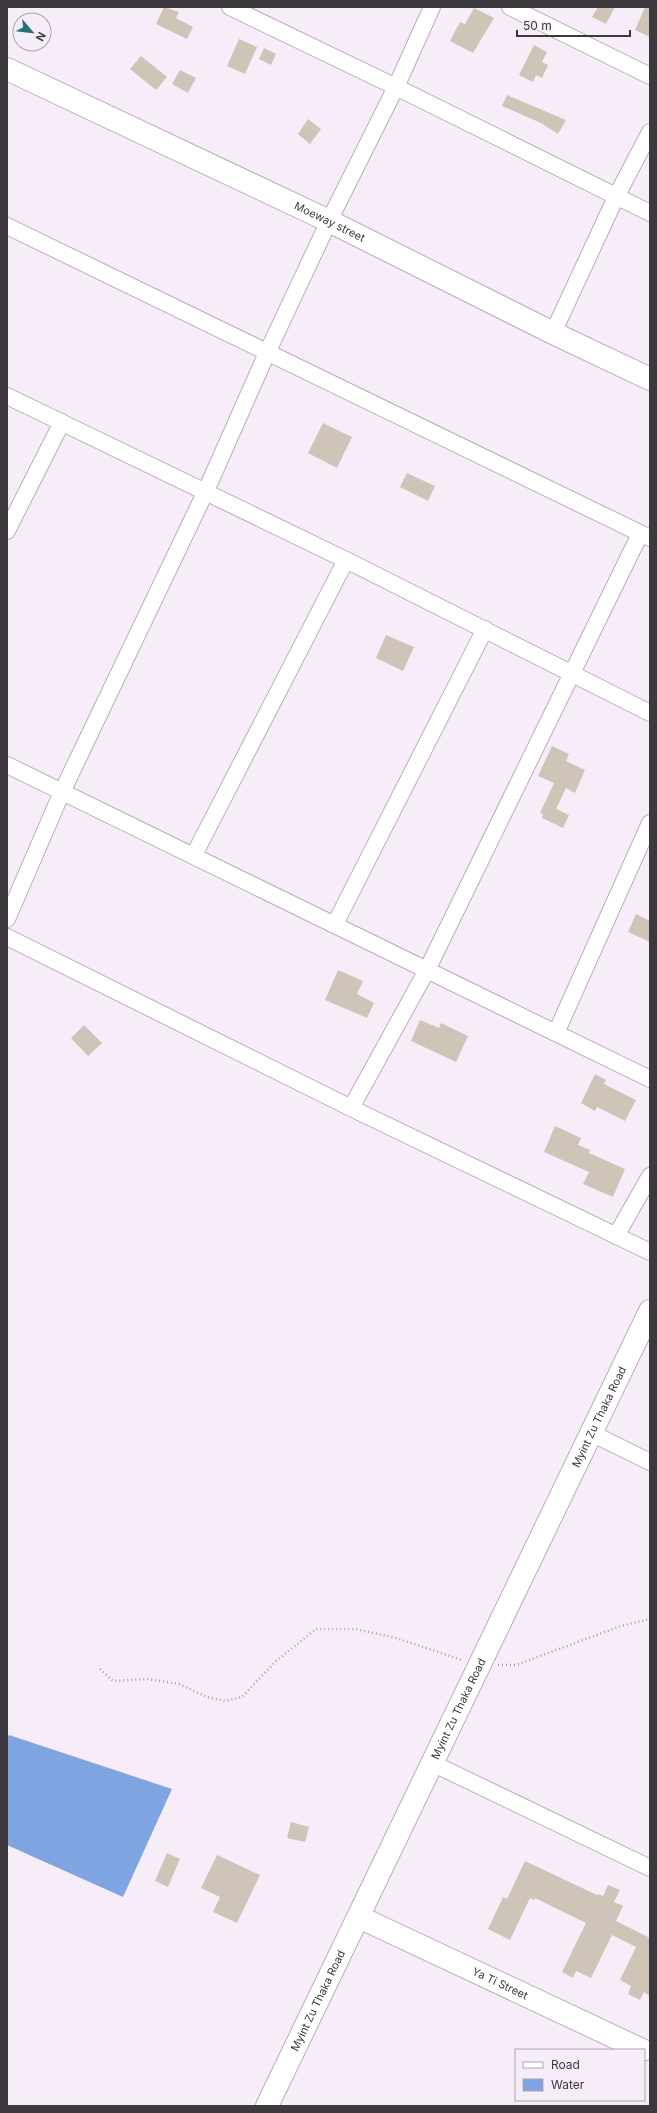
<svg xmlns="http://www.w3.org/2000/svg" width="657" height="2113" font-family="Inter,sans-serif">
<rect width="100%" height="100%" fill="#f7edf9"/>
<path fill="#7ea4e1" d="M 9,1735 L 172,1789 L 123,1897 L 7,1845 L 7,1738 Z"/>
<path fill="#cec5b8" d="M 164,7 L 179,12 L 176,18 L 193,27 L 187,39 L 156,24 Z
M 598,7 L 615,7 L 606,24 L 592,17 Z
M 645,7 L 650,7 L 650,37 L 635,30 Z
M 474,8 L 494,18 L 473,53 L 450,41 L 460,22 L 465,24 Z
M 239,39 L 257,47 L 245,74 L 227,66 Z
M 534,45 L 547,52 L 542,62 L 548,65 L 542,78 L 536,75 L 533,82 L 519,75 Z
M 264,48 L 276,54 L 271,65 L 259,59 Z
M 141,56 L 167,77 L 156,90 L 130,69 Z
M 180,70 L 196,78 L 188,93 L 172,84 Z
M 507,95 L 566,120 L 558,134 L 541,123 L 502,106 Z
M 308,119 L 321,129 L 310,144 L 298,134 Z
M 323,423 L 352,437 L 337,468 L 308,453 Z
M 407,473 L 435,486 L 428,501 L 400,487 Z
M 386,635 L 414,647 L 403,671 L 376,658 Z
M 552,746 L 569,754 L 566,761 L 585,770 L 575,793 L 566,788 L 556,809 L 569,815 L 563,828 L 542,818 L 543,814 L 540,813 L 554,783 L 538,776 Z
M 636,914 L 650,921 L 650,942 L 628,932 Z
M 338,970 L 363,981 L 357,994 L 374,1003 L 367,1018 L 325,1000 Z
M 420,1020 L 439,1028 L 441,1023 L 468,1036 L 456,1062 L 411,1041 Z
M 84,1025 L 102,1043 L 88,1056 L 71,1038 Z
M 595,1074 L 606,1080 L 604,1084 L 636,1100 L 625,1121 L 597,1107 L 595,1111 L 581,1103 Z
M 555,1126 L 581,1138 L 578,1145 L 590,1150 L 589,1153 L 625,1169 L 613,1197 L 583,1184 L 589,1172 L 544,1152 Z
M 291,1822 L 309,1827 L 305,1842 L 287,1838 Z
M 167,1853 L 180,1859 L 168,1887 L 155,1881 Z
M 217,1855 L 260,1875 L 237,1923 L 213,1912 L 220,1897 L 201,1888 Z
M 525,1861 L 597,1895 L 598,1894 L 603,1896 L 608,1885 L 620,1890 L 614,1902 L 623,1906 L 616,1921 L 650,1938 L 650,1996 L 644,1992 L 640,2000 L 628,1994 L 631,1986 L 620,1980 L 636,1947 L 612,1935 L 591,1978 L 576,1971 L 573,1978 L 562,1972 L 586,1923 L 535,1898 L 534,1900 L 530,1898 L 510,1940 L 488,1929 L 503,1897 L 507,1899 Z"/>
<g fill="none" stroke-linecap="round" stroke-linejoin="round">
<g stroke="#b7adb9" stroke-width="18">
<path id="street" d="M 230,7 L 396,87 L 650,213
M 510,7 L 650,76
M 7,226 L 650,538
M 553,333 L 616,197 L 650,132
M 7,396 L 346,560 L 650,713
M 7,531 L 62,422
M 7,765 L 650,1079
M 194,855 L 346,560
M 7,919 L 62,792 L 205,493 L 267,353 L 329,221 L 396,87 L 432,7
M 335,924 L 485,629
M 7,937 L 351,1108 L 650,1252
M 556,1033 L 650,823
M 351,1108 L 427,970 L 640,534
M 616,1236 L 650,1176
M 591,1433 L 650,1462
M 432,1763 L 650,1868"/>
</g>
<g stroke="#b7adb9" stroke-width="24">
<g id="secondary">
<path id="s1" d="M 7,69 L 329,221 L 553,333 L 650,379"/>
<path id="s2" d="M 359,1917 L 642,2050"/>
<path id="s3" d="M 267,2106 L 650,1311"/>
</g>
</g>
<path stroke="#a79fa8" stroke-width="2.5" stroke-dasharray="1 3" stroke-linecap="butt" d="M 498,1665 L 516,1665 L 621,1626 L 650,1619
M 100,1669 L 113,1681 L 148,1679 L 179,1684 L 207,1697 L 225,1701 L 242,1697 L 276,1661 L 316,1629 L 355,1629 L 396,1638 L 462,1660"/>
<use href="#street" stroke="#fff" stroke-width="16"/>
<use href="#secondary" stroke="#fff" stroke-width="22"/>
</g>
<g text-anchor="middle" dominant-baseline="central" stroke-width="3" stroke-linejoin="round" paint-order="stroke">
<g font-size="11" fill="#3c383d" stroke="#f7edf9">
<text stroke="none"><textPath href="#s1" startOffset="357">Moeway street</textPath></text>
<text stroke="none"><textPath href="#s3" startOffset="765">Myint Zu Thaka Road</textPath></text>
<text stroke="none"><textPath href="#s3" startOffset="441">Myint Zu Thaka Road</textPath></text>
<text stroke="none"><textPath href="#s2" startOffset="156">Ya Ti Street</textPath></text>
<text stroke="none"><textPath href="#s3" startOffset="117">Myint Zu Thaka Road</textPath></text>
</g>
</g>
<rect width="657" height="2113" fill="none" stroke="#3c383d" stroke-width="16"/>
<rect x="515" y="2049" width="130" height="52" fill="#f7edf9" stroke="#aca5ae"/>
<rect x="523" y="2062" width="20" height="6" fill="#ffffff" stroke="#aca5ae"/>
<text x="551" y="2069" font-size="12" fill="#3c383d">Road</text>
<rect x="523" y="2079" width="20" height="12" fill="#7ea4e1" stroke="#aca5ae"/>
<text x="551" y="2089" font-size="12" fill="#3c383d">Water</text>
<g transform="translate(32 32) rotate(118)"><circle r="19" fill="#f7edf9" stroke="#aca5ae"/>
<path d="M0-3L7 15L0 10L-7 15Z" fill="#29727b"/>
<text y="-6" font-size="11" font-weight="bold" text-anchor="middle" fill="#3c383d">N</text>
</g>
<path d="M517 30v6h113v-6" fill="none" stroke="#3c383d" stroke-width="2"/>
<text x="523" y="30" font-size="12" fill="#3c383d" stroke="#f7edf9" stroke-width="3" paint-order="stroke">50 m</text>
</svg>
